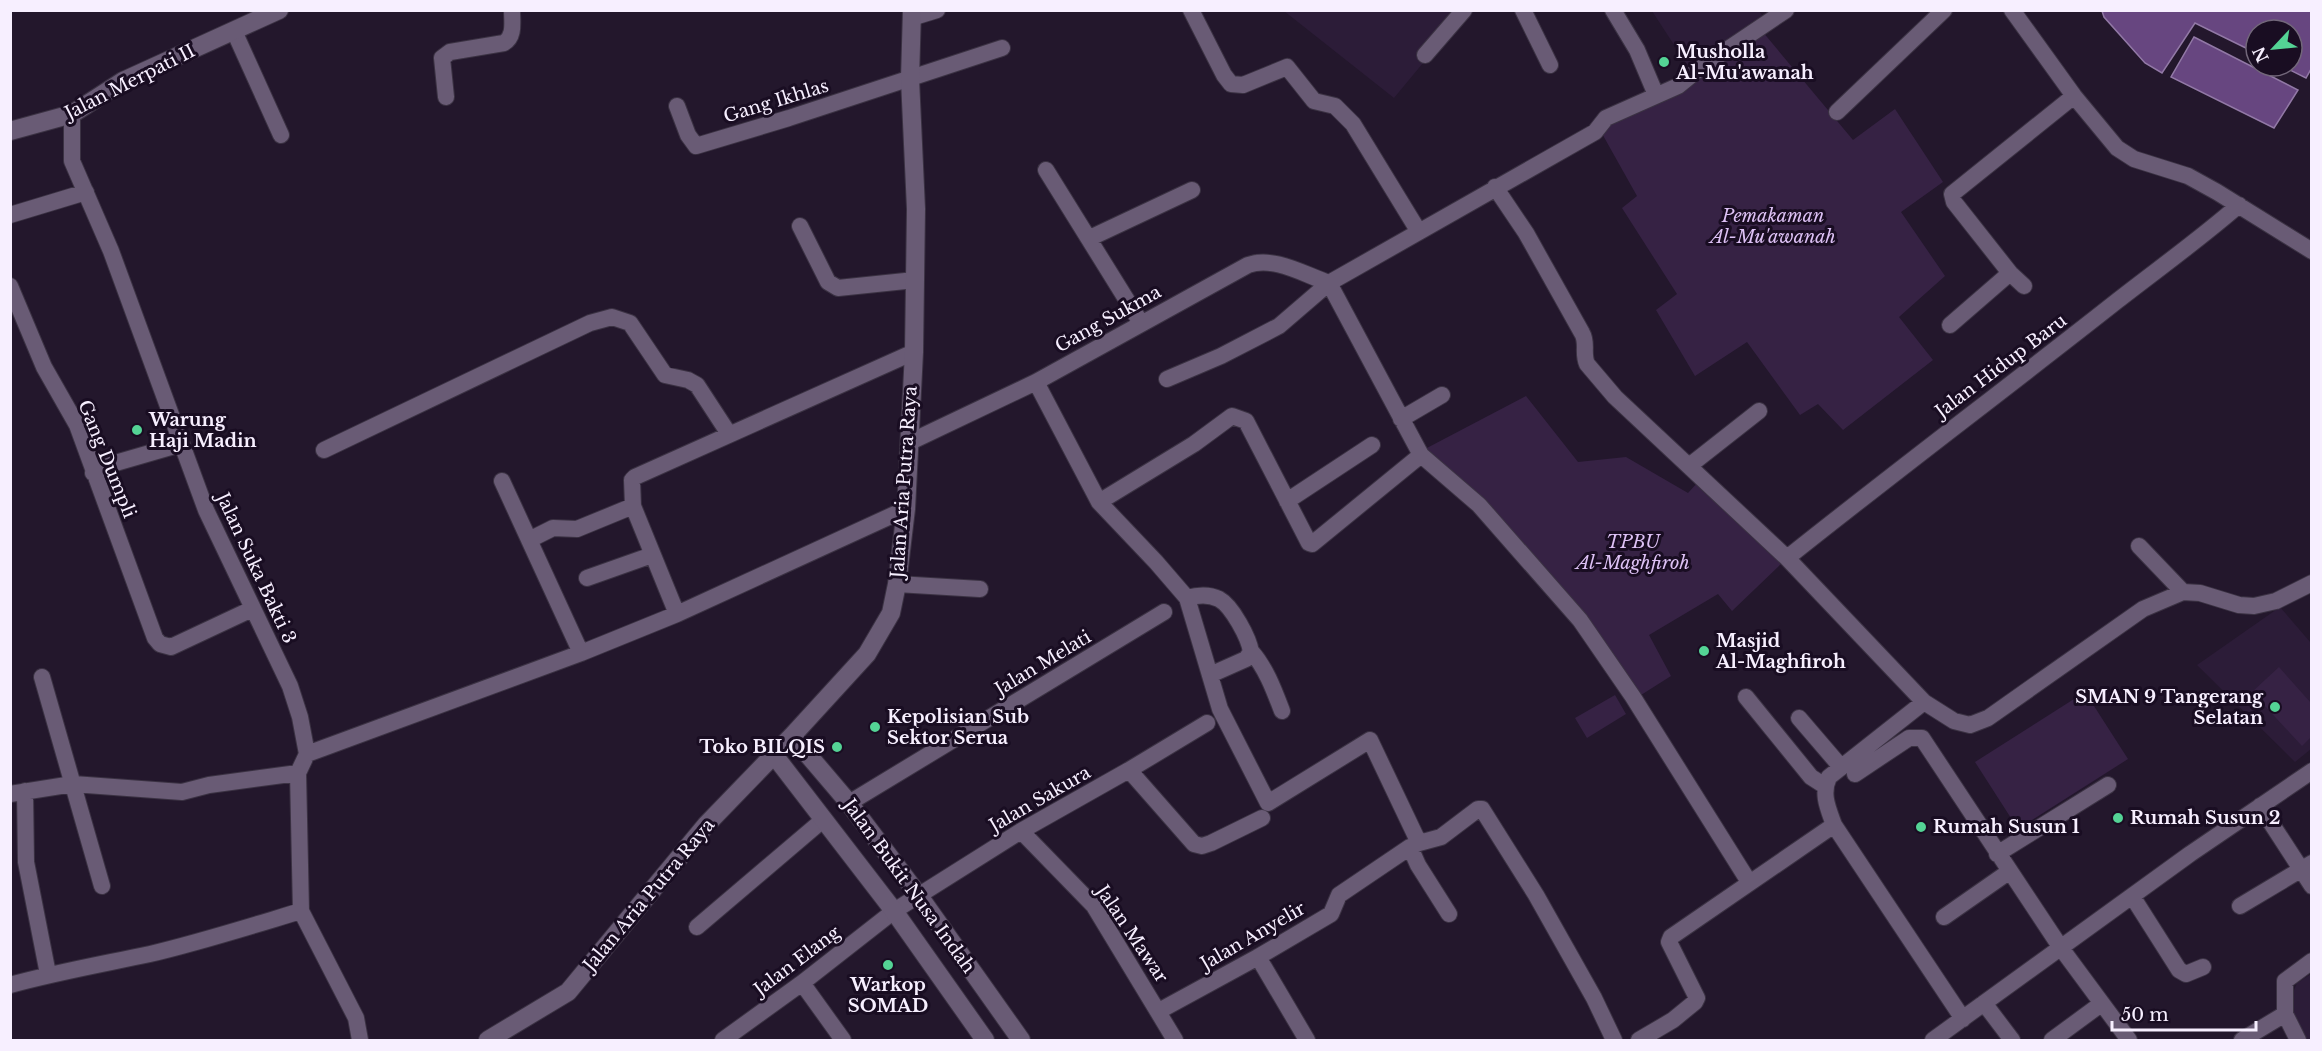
<svg xmlns="http://www.w3.org/2000/svg" width="2322" height="1051" font-family="'Libre Baskerville',serif">
<rect width="100%" height="100%" fill="#23172c"/>
<path fill="#2c1c38" d="M 1284,11 L 1466,11 L 1394,98 Z
M 1652,11 L 1759,11 L 1766,21 L 1691,71 Z
M 2280,607 L 2311,643 L 2311,749 L 2295,762 L 2197,665 Z
M 2311,974 L 2311,1040 L 2306,1040 L 2292,1019 L 2291,997 L 2297,983 Z"/>
<path fill="#362244" d="M 1762,31 L 1853,140 L 1895,109 L 1943,182 L 1901,212 L 1945,276 L 1899,317 L 1933,360 L 1843,430 L 1818,404 L 1800,415 L 1747,342 L 1695,376 L 1656,310 L 1677,294 L 1622,208 L 1637,196 L 1600,130 Z
M 1526,396 L 1578,462 L 1626,457 L 1688,493 L 1698,482 L 1782,563 L 1732,611 L 1718,594 L 1649,635 L 1671,676 L 1641,695 L 1425,449 Z
M 2279,667 L 2311,703 L 2311,737 L 2302,746 L 2252,692 Z
M 2085,692 L 2128,759 L 2018,829 L 1975,762 Z
M 1615,695 L 1626,714 L 1587,738 L 1575,718 Z"/>
<path fill="#674680" stroke="#9279a6" stroke-width="1.5" d="M 2102,11 L 2311,11 L 2311,69 L 2306,78 L 2282,66 L 2292,66 L 2292,30 L 2256,30 L 2256,53 L 2195,23 L 2162,73 L 2145,63 L 2104,17 Z
M 2194,37 L 2298,90 L 2274,128 L 2171,77 Z"/>
<g fill="none" stroke-linecap="round" stroke-linejoin="round">
<g stroke="#3b3243" stroke-width="18">
<path id="street" d="M 1191,10 L 1224,75 L 1231,84 L 1243,85 L 1287,67 L 1314,101 L 1335,106 L 1353,124 L 1419,232
M 1523,10 L 1550,65
M 1613,10 L 1637,50 L 1656,95
M 2012,10 L 2074,96 L 2117,148 L 2134,159 L 2188,176 L 2217,192 L 2312,251
M 911,18 L 937,10
M 234,31 L 281,135
M 1425,55 L 1464,10
M 446,97 L 442,58 L 450,52 L 504,43 C 515,36 512,23 512,10
M 677,106 L 688,135 L 696,146 L 789,118 L 1002,48
M 1837,112 L 1944,10
M 72,114 L 72,161 L 111,251 L 206,510 L 290,686 L 300,717 L 307,754 L 298,773 L 301,911 L 356,1018 L 360,1040
M 1046,170 L 1141,323
M 1495,187 L 1526,233 L 1582,333 C 1588,343 1582,353 1587,364 L 1615,397 L 1787,558 L 1924,702 L 1954,721 L 1970,725 L 1988,718 L 2143,609 L 2183,592 L 2200,593 L 2239,605 L 2254,606 L 2276,601 L 2312,583
M 10,215 L 86,192
M 800,226 L 828,282 L 838,288 L 915,280
M 1090,238 L 1192,190
M 1329,283 L 1421,455 L 1479,505 L 1580,620 L 1633,697 L 1749,882
M 10,286 L 44,367 L 77,425 L 155,638 L 160,644 L 171,647 L 252,609
M 2024,286 L 2010,273 L 1954,202 L 1952,194 L 2074,96
M 1950,325 L 2010,273
M 1167,379 L 1221,356 L 1279,326 L 1329,283 L 1595,132 L 1606,118 L 1678,86 L 1700,68 L 1786,10
M 1036,382 L 1099,502 L 1156,562 L 1187,598 L 1220,709 L 1268,803 L 1370,740 L 1419,843
M 1401,419 L 1442,395
M 910,442 L 1036,382 L 1248,265 C 1274,256 1303,274 1329,283
M 324,450 L 590,323 L 612,317 L 630,323 L 665,375 L 688,380 L 697,385 L 729,434
M 1689,466 L 1759,411
M 93,473 L 112,464 L 181,444
M 502,481 L 581,653
M 1287,501 L 1372,445
M 1099,502 L 1194,444 L 1232,416 L 1246,421 L 1309,543 L 1312,544 L 1421,455
M 529,540 L 553,528 L 577,529 L 633,506
M 2139,546 L 2183,592
M 1787,558 C 1896,471 2008,387 2117,301 C 2158,269 2200,239 2239,205
M 587,578 L 652,555
M 897,584 L 980,589
M 1187,598 C 1197,595 1209,594 1219,599 C 1232,606 1249,638 1251,652 L 1246,659 L 1210,675
M 677,614 L 633,506 L 632,480 L 635,477 L 914,352
M 1251,651 C 1266,668 1274,690 1282,711
M 42,677 L 102,886
M 1746,697 L 1811,777 L 1825,786
M 1924,702 L 1829,777 C 1821,794 1828,808 1834,825 L 1963,1019
M 1799,718 L 1841,767
M 307,754 L 581,653 L 677,614 L 906,509
M 1129,770 L 1194,844 L 1202,846 L 1211,843 L 1262,818
M 1855,774 L 1909,738 L 1922,738 L 2061,948 L 2129,1040
M 25,791 L 26,862 L 48,974
M 10,794 L 73,784 L 182,792 L 209,785 L 298,773
M 849,803 L 1164,612
M 2260,806 L 2312,886
M 1021,831 L 1094,906 L 1175,1040
M 1410,847 L 1418,865 L 1449,914
M 1997,854 L 2108,785
M 2132,896 L 2179,970 L 2186,974 L 2203,967
M 2240,906 L 2312,863
M 1944,917 L 2010,871
M 697,927 L 824,819
M 1258,957 L 1307,1040
M 802,983 L 843,1040
M 10,985 C 57,972 103,964 150,954 C 201,942 251,926 301,911
M 1984,1003 L 2012,1040
M 1159,1011 L 1258,957 L 1331,914 L 1339,895 L 1410,847 L 1419,843 L 1441,837 L 1478,809 L 1482,809 L 1536,895 L 1594,998 L 1614,1040
M 723,1040 L 802,983 L 894,911 L 1021,831 L 1129,770 L 1207,723
M 1639,1040 L 1673,1020 L 1695,1002 L 1697,998 L 1669,942 L 1671,937 L 1834,825
M 1933,1040 L 2190,854 L 2312,771
M 2052,1040 L 2101,1004
M 2242,1040 L 2285,1014
M 2298,1040 L 2285,1014 L 2285,981 L 2312,961"/>
</g>
<g stroke="#3b3243" stroke-width="20">
<path id="secondary" d="M 10,131 L 72,114 L 123,81 L 279,10
M 792,736 L 849,803 L 919,896 L 1021,1040
M 774,755 L 894,911 L 985,1040
M 488,1040 L 568,992 L 706,825 L 792,736 L 867,654 L 891,613 L 897,584 L 906,509 L 914,352 L 916,209 L 910,79 L 912,10"/>
</g>
<use href="#street" stroke="#695b75" stroke-width="16"/>
<use href="#secondary" stroke="#695b75" stroke-width="18"/>
</g>
<g fill="#54d395" stroke="#190d22" stroke-width="2">
<circle cx="1664" cy="62" r="6"/>
<circle cx="137" cy="430" r="6"/>
<circle cx="1704" cy="651" r="6"/>
<circle cx="2275" cy="707" r="6"/>
<circle cx="875" cy="727" r="6"/>
<circle cx="837" cy="747" r="6"/>
<circle cx="2118" cy="818" r="6"/>
<circle cx="1921" cy="827" r="6"/>
<circle cx="888" cy="965" r="6"/>
</g>
<g text-anchor="middle" dominant-baseline="central" stroke-width="6" stroke-linejoin="round" paint-order="stroke">
<g font-size="18" font-weight="bold" fill="#f7efff" stroke="#190d22" text-anchor="start">
<text x="1676" y="52">Musholla<tspan x="1676" dy="21">Al-Mu'awanah</tspan></text>
<text x="149" y="420">Warung<tspan x="149" dy="21">Haji Madin</tspan></text>
<text x="1716" y="641">Masjid<tspan x="1716" dy="21">Al-Maghfiroh</tspan></text>
<text x="2263" y="697" text-anchor="end">SMAN 9 Tangerang<tspan x="2263" dy="21">Selatan</tspan></text>
<text x="887" y="717">Kepolisian Sub<tspan x="887" dy="21">Sektor Serua</tspan></text>
<text x="825" y="747" text-anchor="end">Toko BILQIS</text>
<text x="2130" y="818">Rumah Susun 2</text>
<text x="1933" y="827">Rumah Susun 1</text>
<text x="888" y="985" text-anchor="middle">Warkop<tspan x="888" dy="21">SOMAD</tspan></text>
</g>
<g font-size="18" fill="#f7efff" stroke="#190d22">
<text transform="translate(130 82) rotate(-27)">Jalan Merpati II</text>
<text transform="translate(776 101) rotate(-17)">Gang Ikhlas</text>
<text transform="translate(1108 319) rotate(-29)">Gang Sukma</text>
<text transform="translate(2001 366) rotate(-37)">Jalan Hidup Baru</text>
<text transform="translate(107 459) rotate(68)">Gang Dumpli</text>
<text transform="translate(904 482) rotate(-86)">Jalan Aria Putra Raya</text>
<text transform="translate(256 568) rotate(65)">Jalan Suka Bakti 3</text>
<text transform="translate(1043 663) rotate(-31)">Jalan Melati</text>
<text transform="translate(1040 799) rotate(-30)">Jalan Sakura</text>
<text transform="translate(909 886) rotate(54)">Jalan Bukit Nusa Indah</text>
<text transform="translate(649 895) rotate(-50)">Jalan Aria Putra Raya</text>
<text transform="translate(1132 934) rotate(56)">Jalan Mawar</text>
<text transform="translate(1253 936) rotate(-30)">Jalan Anyelir</text>
<text transform="translate(797 961) rotate(-37)">Jalan Elang</text>
</g>
<g font-size="18" font-style="italic" fill="#ddc1f5" stroke="#190d22">
<text x="1773" y="216">Pemakaman<tspan x="1773" dy="21">Al-Mu'awanah</tspan></text>
<text x="1633" y="542">TPBU<tspan x="1633" dy="21">Al-Maghfiroh</tspan></text>
</g>
</g>
<rect width="2322" height="1051" fill="none" stroke="#f7efff" stroke-width="24"/>
<g transform="translate(2274 48) rotate(244)"><circle r="28" fill="#190d22" stroke="#72677a" stroke-width="1.5"/>
<path d="M0-4.5L10 22L0 15L-10 22Z" fill="#54d395"/>
<text y="-9" font-size="16" font-weight="bold" text-anchor="middle" fill="#f7efff">N</text>
</g>
<path d="M2112 1021v9h144v-9" fill="none" stroke="#f7efff" stroke-width="3"/>
<text x="2121" y="1021" font-size="18" fill="#f7efff" stroke="#190d22" stroke-width="4.5" paint-order="stroke">50 m</text>
</svg>
